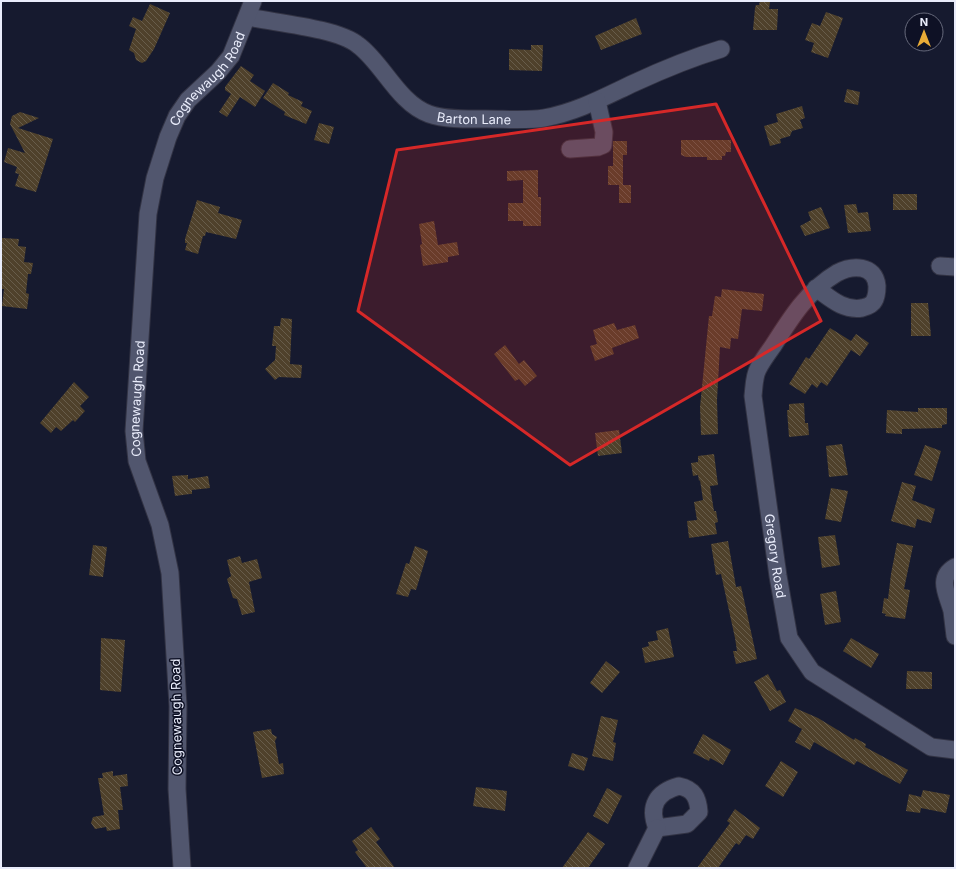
<svg xmlns="http://www.w3.org/2000/svg" width="956" height="869" font-family="Inter,sans-serif">
<defs>
<pattern id="building-back-hatch" width="6" height="6" patternUnits="userSpaceOnUse"><rect width="6" height="6" fill="#4f412b"/><path d="M-1 5l2 2M0 0l6 6M5-1l2 2" fill="none" stroke="#685d4b"/></pattern>
</defs>
<rect width="100%" height="100%" fill="#161a2f"/>
<path fill="url(#building-back-hatch)" d="M 760,1 L 770,2 L 769,9 L 778,9 L 777,30 L 753,30 L 755,8 L 756,5 L 759,5 Z
M 150,4 L 170,13 L 154,49 L 146,61 L 142,63 L 136,60 L 134,53 L 129,50 L 136,29 L 129,26 L 133,17 L 142,21 Z
M 826,12 L 843,18 L 828,58 L 811,52 L 814,43 L 805,40 L 812,23 L 820,26 Z
M 636,18 L 642,34 L 601,50 L 595,36 Z
M 531,45 L 543,45 L 542,71 L 509,70 L 509,49 L 531,50 Z
M 241,66 L 254,75 L 250,81 L 265,91 L 255,107 L 240,97 L 227,117 L 219,112 L 231,94 L 225,90 L 225,87 Z
M 273,83 L 289,93 L 288,95 L 303,102 L 301,106 L 312,111 L 306,124 L 284,115 L 285,112 L 263,98 Z
M 847,89 L 860,92 L 858,105 L 844,102 Z
M 802,106 L 805,118 L 800,120 L 803,128 L 792,131 L 790,136 L 780,139 L 781,143 L 770,146 L 764,126 L 778,122 L 776,114 Z
M 20,112 L 39,118 L 18,128 L 53,139 L 36,192 L 15,186 L 19,174 L 15,173 L 17,167 L 4,162 L 8,148 L 25,153 L 10,124 L 12,116 Z
M 319,123 L 334,127 L 329,144 L 314,140 Z
M 681,140 L 731,140 L 731,152 L 726,152 L 725,156 L 722,156 L 722,160 L 707,160 L 707,157 L 686,157 L 681,155 Z
M 613,141 L 627,141 L 627,155 L 623,155 L 623,185 L 631,185 L 631,203 L 619,203 L 619,185 L 608,185 L 608,166 L 613,166 Z
M 538,170 L 538,197 L 541,197 L 541,226 L 523,226 L 523,221 L 508,221 L 508,203 L 523,203 L 523,180 L 507,181 L 507,171 Z
M 893,194 L 917,194 L 917,210 L 893,210 Z
M 197,200 L 220,207 L 218,213 L 242,220 L 236,239 L 206,232 L 205,236 L 203,236 L 198,254 L 185,250 L 187,243 L 185,243 L 185,239 Z
M 856,204 L 858,213 L 868,212 L 871,231 L 848,233 L 844,205 Z
M 821,207 L 830,228 L 805,236 L 800,226 L 811,220 L 808,212 Z
M 434,221 L 438,245 L 457,242 L 459,255 L 448,257 L 448,262 L 423,266 L 420,245 L 422,244 L 419,224 Z
M 2,238 L 19,239 L 18,246 L 26,247 L 24,262 L 33,263 L 31,274 L 28,274 L 26,293 L 29,294 L 27,309 L 2,306 L 4,289 L 1,289 Z
M 722,289 L 764,294 L 762,311 L 742,309 L 738,339 L 731,338 L 730,349 L 720,347 L 717,400 L 718,434 L 701,435 L 700,407 L 709,316 L 712,316 L 715,296 L 721,297 Z
M 911,303 L 928,303 L 931,336 L 911,336 Z
M 281,318 L 292,319 L 290,364 L 302,365 L 301,378 L 279,377 L 275,380 L 265,369 L 275,360 L 276,346 L 272,346 L 274,326 L 280,326 Z
M 614,323 L 617,330 L 635,325 L 639,338 L 612,348 L 614,354 L 595,361 L 590,346 L 597,344 L 593,330 Z
M 830,328 L 851,341 L 856,334 L 869,343 L 860,356 L 851,350 L 827,386 L 821,382 L 817,388 L 812,384 L 805,394 L 789,384 L 806,357 L 809,359 Z
M 505,345 L 519,364 L 524,360 L 537,376 L 525,386 L 519,379 L 515,381 L 494,354 Z
M 74,382 L 89,397 L 80,406 L 85,411 L 75,422 L 73,420 L 61,431 L 56,427 L 51,433 L 40,423 Z
M 804,403 L 805,423 L 808,423 L 809,435 L 789,437 L 787,410 L 789,410 L 789,404 Z
M 918,408 L 947,408 L 947,424 L 942,425 L 942,428 L 902,429 L 902,434 L 886,433 L 887,410 L 918,412 Z
M 619,430 L 622,453 L 598,456 L 595,433 Z
M 842,444 L 848,475 L 829,477 L 826,446 Z
M 925,445 L 941,451 L 932,481 L 914,475 Z
M 714,454 L 718,485 L 710,486 L 714,511 L 716,511 L 718,522 L 715,523 L 717,534 L 689,538 L 687,521 L 697,520 L 694,502 L 703,500 L 700,480 L 699,481 L 698,475 L 693,476 L 691,463 L 698,462 L 698,456 Z
M 188,475 L 188,479 L 208,476 L 210,488 L 192,490 L 192,494 L 190,494 L 175,496 L 172,476 Z
M 902,482 L 916,486 L 912,500 L 935,509 L 931,523 L 917,519 L 915,528 L 891,521 Z
M 831,488 L 848,491 L 841,522 L 825,519 Z
M 835,535 L 840,565 L 822,568 L 818,537 Z
M 728,541 L 736,587 L 741,586 L 757,659 L 736,664 L 733,651 L 737,651 L 735,638 L 721,574 L 716,575 L 711,544 Z
M 897,543 L 913,546 L 904,589 L 910,590 L 905,619 L 885,616 L 886,614 L 882,613 L 884,598 L 888,599 L 891,574 Z
M 93,545 L 107,547 L 103,577 L 89,575 Z
M 415,546 L 428,551 L 416,590 L 411,589 L 408,597 L 396,594 L 406,563 L 409,564 Z
M 240,556 L 242,563 L 257,559 L 262,578 L 249,582 L 255,612 L 242,615 L 237,599 L 233,598 L 227,579 L 231,576 L 227,560 Z
M 836,591 L 841,622 L 825,625 L 820,594 Z
M 668,628 L 674,657 L 645,663 L 642,648 L 649,646 L 648,642 L 658,640 L 656,631 Z
M 101,638 L 125,640 L 121,692 L 100,690 Z
M 851,638 L 879,654 L 871,668 L 843,651 Z
M 606,661 L 620,672 L 602,693 L 590,683 Z
M 907,671 L 932,672 L 932,689 L 906,689 Z
M 768,674 L 777,691 L 780,690 L 786,702 L 770,711 L 754,682 Z
M 795,708 L 818,718 L 854,740 L 855,738 L 866,744 L 865,747 L 908,770 L 900,784 L 857,761 L 854,765 L 814,742 L 810,750 L 795,742 L 802,729 L 788,721 Z
M 601,716 L 618,720 L 613,742 L 616,743 L 613,761 L 592,756 Z
M 271,729 L 272,734 L 277,737 L 275,741 L 279,764 L 283,763 L 284,774 L 262,778 L 253,732 Z
M 703,734 L 731,750 L 723,765 L 710,758 L 709,761 L 693,753 Z
M 572,753 L 588,758 L 584,771 L 568,766 Z
M 781,761 L 798,772 L 783,797 L 765,786 Z
M 113,771 L 113,776 L 127,774 L 128,786 L 120,787 L 123,810 L 118,810 L 120,829 L 107,831 L 106,827 L 95,829 L 91,823 L 93,817 L 104,815 L 98,778 L 103,778 L 102,773 Z
M 476,787 L 507,791 L 505,811 L 473,806 Z
M 607,788 L 622,796 L 608,824 L 593,816 Z
M 923,790 L 950,795 L 946,813 L 921,808 L 920,813 L 906,811 L 909,794 L 921,797 Z
M 735,809 L 760,828 L 753,839 L 746,835 L 739,845 L 736,843 L 718,868 L 697,868 L 730,823 L 727,821 Z
M 371,827 L 380,839 L 376,842 L 395,868 L 367,868 L 355,852 L 358,850 L 352,841 Z
M 588,832 L 605,844 L 588,868 L 562,868 Z"/>
<g fill="none" stroke-linecap="round" stroke-linejoin="round">
<g stroke="#323344" stroke-width="19">
<g id="minor">
<path id="s1" d="M 248,17 C 276,23 337,28 358,45 C 382,62 398,103 429,114 C 446,120 469,119 486,119 C 505,119 526,121 544,118 C 577,112 604,97 634,83 C 662,70 691,58 721,49"/>
<path d="M 570,149 L 598,147 L 603,145 L 604,132 L 597,101"/>
<path d="M 940,266 L 955,267"/>
<path id="s2" d="M 816,288 C 830,298 843,311 862,308 C 866,307 872,305 874,301 C 877,296 877,291 877,286 C 875,264 852,265 837,273 C 808,290 790,319 773,346 C 768,353 762,361 758,369 C 754,376 754,388 753,396 L 778,576 L 789,638 L 812,672 L 931,747 L 955,750"/>
<path d="M 955,567 C 936,578 948,595 952,611 C 953,619 954,628 955,636"/>
<path d="M 679,786 C 694,789 698,798 699,812 L 687,824 L 657,828 C 648,806 657,792 679,786 Z"/>
<path id="s3" d="M 182,868 L 177,789 L 178,706 L 170,573 L 160,525 L 137,461 L 134,431 L 148,214 L 155,178 L 168,137 L 177,116 L 188,100 L 218,72 L 231,56 L 253,1"/>
<path d="M 637,868 L 657,828"/>
</g>
</g>
<use href="#minor" stroke="#51566e" stroke-width="17"/>
</g>
<path fill="#d62828" fill-opacity="0.2" stroke="#d62828" stroke-width="3" stroke-linejoin="round" d="M 716,104 L 821,321 L 570,465 L 358,311 L 397,150 Z"/>
<g text-anchor="middle" dominant-baseline="central" stroke-width="3" stroke-linejoin="round" paint-order="stroke">
<g font-size="13" fill="#e9ecfb" stroke="#0e1125">
<text stroke="none"><textPath href="#s3" startOffset="811">Cognewaugh Road</textPath></text>
<text stroke="none"><textPath href="#s1" startOffset="260">Barton Lane</textPath></text>
<text stroke="none"><textPath href="#s3" startOffset="475">Cognewaugh Road</textPath></text>
<text stroke="none"><textPath href="#s2" startOffset="447">Gregory Road</textPath></text>
<text transform="translate(176 717) rotate(-91)">Cognewaugh Road</text>
</g>
</g>
<rect width="956" height="869" fill="none" stroke="#e9ecfb" stroke-width="4"/>
<g transform="translate(924 32)"><circle r="19" fill="#0e1125" stroke="#66697b"/>
<path d="M0-3L7 15L0 10L-7 15Z" fill="#e8ab37"/>
<text y="-6" font-size="11" font-weight="bold" text-anchor="middle" fill="#e9ecfb">N</text>
</g>
</svg>
